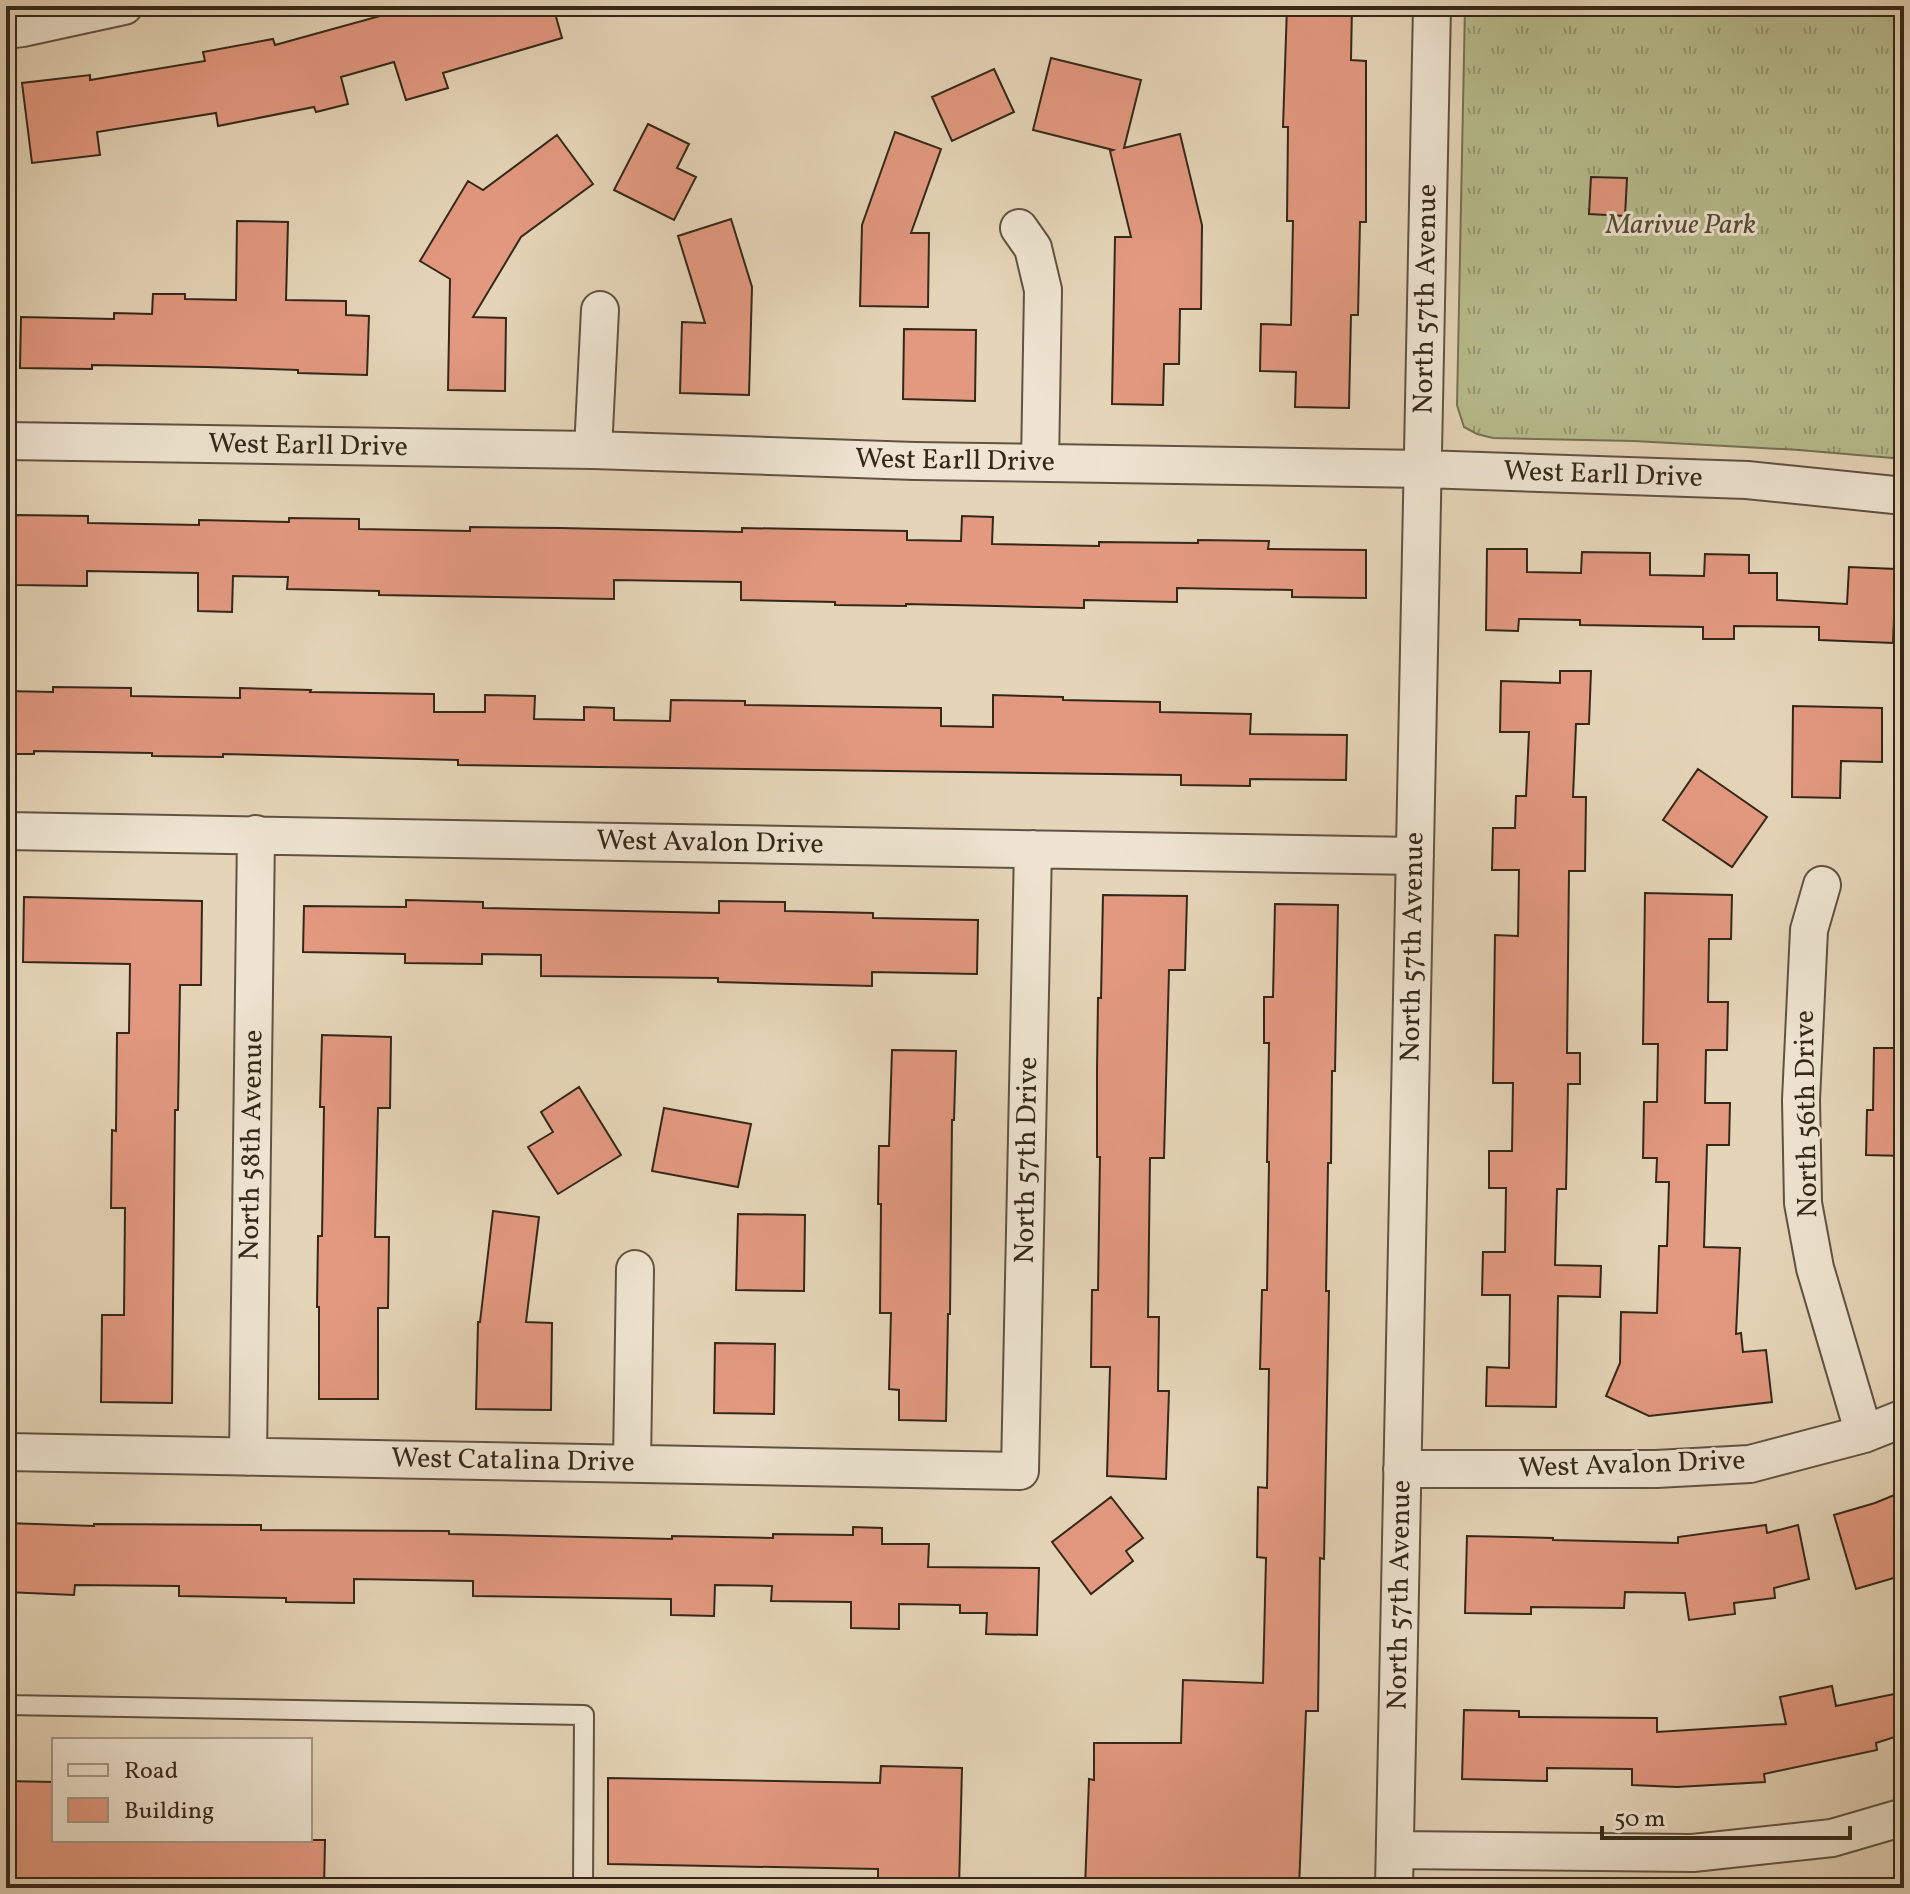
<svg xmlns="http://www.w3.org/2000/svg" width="1910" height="1894" font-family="Vollkorn,serif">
<defs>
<pattern id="grass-tufts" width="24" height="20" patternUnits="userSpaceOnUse" patternTransform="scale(2)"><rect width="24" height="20" fill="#b7bc8d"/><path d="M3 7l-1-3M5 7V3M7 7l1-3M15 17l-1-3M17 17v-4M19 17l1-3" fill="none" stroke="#969972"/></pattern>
</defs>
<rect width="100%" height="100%" fill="#e5d5b8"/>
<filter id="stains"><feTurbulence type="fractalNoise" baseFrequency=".0025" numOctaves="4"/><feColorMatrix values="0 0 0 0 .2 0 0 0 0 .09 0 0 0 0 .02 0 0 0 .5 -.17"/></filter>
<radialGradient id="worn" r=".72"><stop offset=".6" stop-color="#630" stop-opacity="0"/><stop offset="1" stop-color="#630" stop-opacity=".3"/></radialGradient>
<path fill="url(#grass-tufts)" stroke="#767253" stroke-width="2" d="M 1465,6 L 1904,6 L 1904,459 L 1799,450 L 1634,441 L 1493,438 L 1477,434 L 1464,427 L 1457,405 Z"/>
<path fill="#e39980" stroke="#342819" stroke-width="2" d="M 416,6 L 553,6 L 562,38 L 443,73 L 448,88 L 406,100 L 394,62 L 341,77 L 348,104 L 316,112 L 314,107 L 218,126 L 216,113 L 97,132 L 100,155 L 32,163 L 22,83 L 90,75 L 90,80 L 205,61 L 203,52 L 273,39 L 275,45 Z
M 1287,6 L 1352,6 L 1351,60 L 1366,61 L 1366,222 L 1360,222 L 1358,315 L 1351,315 L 1349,408 L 1295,407 L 1296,372 L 1260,371 L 1261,324 L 1291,325 L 1293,221 L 1287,221 L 1288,127 L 1283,127 Z
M 1051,58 L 1141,80 L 1124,148 L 1180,134 L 1202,225 L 1201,309 L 1180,309 L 1179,364 L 1164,364 L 1163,405 L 1112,404 L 1115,237 L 1131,237 L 1110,151 L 1113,150 L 1033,130 Z
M 994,69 L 1014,112 L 952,141 L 932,97 Z
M 648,124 L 689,144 L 677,168 L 696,177 L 674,220 L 614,190 Z
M 895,132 L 941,149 L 911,233 L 929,233 L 928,307 L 860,306 L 862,225 Z
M 557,135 L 593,184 L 521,237 L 473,317 L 506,318 L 505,391 L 448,390 L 450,279 L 420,261 L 468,181 L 483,190 Z
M 1591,177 L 1627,178 L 1625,216 L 1589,214 Z
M 731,219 L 752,287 L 749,395 L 680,393 L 682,322 L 705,323 L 678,236 Z
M 237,221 L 288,222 L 286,300 L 346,301 L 346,315 L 369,316 L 367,375 L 298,373 L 298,370 L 207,367 L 92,365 L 92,369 L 20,368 L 21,317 L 114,319 L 114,313 L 152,314 L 153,294 L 185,294 L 185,299 L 236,300 Z
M 904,329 L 976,330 L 975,401 L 903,399 Z
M 16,515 L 88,516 L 88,523 L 199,525 L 199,520 L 289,522 L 289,518 L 359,519 L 359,529 L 470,531 L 470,527 L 560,528 L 742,532 L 742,528 L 907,531 L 907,540 L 961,541 L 962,516 L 993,517 L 992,544 L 1099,546 L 1099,542 L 1198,543 L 1198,540 L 1269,541 L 1268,549 L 1366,550 L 1366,598 L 1292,597 L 1292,590 L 1177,588 L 1177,602 L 1084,600 L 1084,608 L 906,604 L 906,606 L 835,605 L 835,602 L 741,600 L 741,582 L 614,580 L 614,599 L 379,595 L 379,591 L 287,589 L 288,577 L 233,576 L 232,612 L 198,611 L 198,573 L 87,571 L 87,586 L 15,585 Z
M 1487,549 L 1527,549 L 1527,572 L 1581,573 L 1582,552 L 1650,553 L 1650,575 L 1704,576 L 1705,554 L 1749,555 L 1749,573 L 1777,573 L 1777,600 L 1847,604 L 1849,567 L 1896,569 L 1893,643 L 1819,640 L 1819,627 L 1734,626 L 1734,639 L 1703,639 L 1703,627 L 1580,625 L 1580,620 L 1519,619 L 1518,631 L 1486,630 Z
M 1560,671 L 1591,671 L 1589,724 L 1576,724 L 1573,797 L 1586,797 L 1585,871 L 1569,871 L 1567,1053 L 1580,1053 L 1580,1084 L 1568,1084 L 1566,1189 L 1557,1189 L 1555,1265 L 1601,1266 L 1600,1297 L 1558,1296 L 1556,1407 L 1486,1406 L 1487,1367 L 1509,1368 L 1510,1295 L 1482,1295 L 1483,1252 L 1505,1252 L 1506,1188 L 1489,1188 L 1489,1151 L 1512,1151 L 1513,1083 L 1493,1083 L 1495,935 L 1518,936 L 1519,870 L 1492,870 L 1493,828 L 1515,828 L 1516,796 L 1526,796 L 1529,732 L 1500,732 L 1501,681 L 1560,683 Z
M 53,687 L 131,688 L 131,696 L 240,698 L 240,688 L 311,690 L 310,692 L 434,694 L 434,712 L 485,712 L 485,695 L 535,696 L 534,719 L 584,720 L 584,707 L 614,708 L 614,720 L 670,721 L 671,700 L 745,701 L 745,705 L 941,708 L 941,726 L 993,727 L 993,695 L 1063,697 L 1063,700 L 1160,702 L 1160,712 L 1251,714 L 1250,734 L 1347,735 L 1346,780 L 1250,779 L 1250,786 L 1181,785 L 1181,775 L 458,765 L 458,760 L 223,754 L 223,757 L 152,756 L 152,753 L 34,751 L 34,754 L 6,754 L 6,691 L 53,692 Z
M 1793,706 L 1882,708 L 1882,762 L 1841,761 L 1840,798 L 1792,797 Z
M 1698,769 L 1767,817 L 1732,867 L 1663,820 Z
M 1645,893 L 1732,895 L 1731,939 L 1709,939 L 1708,1002 L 1728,1002 L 1727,1050 L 1706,1050 L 1705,1103 L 1730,1103 L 1729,1145 L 1707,1145 L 1704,1247 L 1740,1248 L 1736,1334 L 1741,1333 L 1743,1352 L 1766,1350 L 1772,1402 L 1649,1416 L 1606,1396 L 1620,1363 L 1621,1312 L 1657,1313 L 1659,1246 L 1667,1246 L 1669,1182 L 1656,1182 L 1657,1158 L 1643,1158 L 1644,1102 L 1657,1102 L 1658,1044 L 1643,1044 Z
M 1103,895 L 1187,896 L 1185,970 L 1169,970 L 1164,1158 L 1150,1158 L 1148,1317 L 1159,1317 L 1158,1391 L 1169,1391 L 1166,1479 L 1107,1476 L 1110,1367 L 1091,1367 L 1092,1290 L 1098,1290 L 1100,1157 L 1097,1157 L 1097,1069 L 1098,998 L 1101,998 Z
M 24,897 L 202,901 L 201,985 L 180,985 L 178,1110 L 175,1110 L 172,1403 L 101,1402 L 102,1315 L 124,1315 L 125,1208 L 111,1208 L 112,1130 L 116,1131 L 117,1033 L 129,1033 L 130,964 L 23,962 Z
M 406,900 L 483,902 L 483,908 L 719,913 L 719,901 L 785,902 L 785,911 L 873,913 L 873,918 L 978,920 L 977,974 L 872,972 L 872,986 L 718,982 L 718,978 L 541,976 L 541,955 L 482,954 L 482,964 L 405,963 L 405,954 L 303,952 L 304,906 L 406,907 Z
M 1275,904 L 1338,905 L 1335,1071 L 1332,1071 L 1331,1163 L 1328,1163 L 1326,1291 L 1329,1291 L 1324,1559 L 1320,1558 L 1318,1711 L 1306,1711 L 1299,1888 L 1085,1888 L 1089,1779 L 1094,1780 L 1094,1743 L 1181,1743 L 1183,1680 L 1263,1683 L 1266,1558 L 1257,1557 L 1258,1487 L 1267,1488 L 1269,1369 L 1260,1369 L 1262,1290 L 1267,1290 L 1269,1162 L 1267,1162 L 1269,1043 L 1264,1043 L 1264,997 L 1273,997 Z
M 322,1035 L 391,1037 L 390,1108 L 378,1108 L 375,1237 L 389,1237 L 388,1308 L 378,1308 L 378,1399 L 319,1399 L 319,1307 L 317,1307 L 318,1236 L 322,1236 L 324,1107 L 320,1107 Z
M 1874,1048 L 1904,1048 L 1904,1156 L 1866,1155 L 1867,1110 L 1873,1110 Z
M 892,1050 L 956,1051 L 954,1120 L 952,1120 L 950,1314 L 948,1314 L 946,1421 L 899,1420 L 899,1390 L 889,1389 L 891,1313 L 880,1313 L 881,1204 L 878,1204 L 879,1146 L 889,1146 Z
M 579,1087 L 621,1155 L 558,1194 L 528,1147 L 553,1132 L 541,1112 Z
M 664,1108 L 751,1124 L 738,1187 L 652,1171 Z
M 493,1211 L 539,1217 L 526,1322 L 552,1323 L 551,1410 L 476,1409 L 478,1322 L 480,1322 Z
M 738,1214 L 805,1215 L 804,1291 L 736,1290 Z
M 715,1343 L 775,1344 L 774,1414 L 714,1413 Z
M 1904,1491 L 1904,1575 L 1856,1589 L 1834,1515 L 1875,1503 Z
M 1111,1497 L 1143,1538 L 1126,1551 L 1133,1561 L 1091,1594 L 1052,1542 Z
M 6,1523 L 94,1526 L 94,1524 L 261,1525 L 261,1530 L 449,1531 L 449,1534 L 672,1539 L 672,1536 L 773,1538 L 773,1534 L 853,1535 L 853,1527 L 882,1528 L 882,1544 L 929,1544 L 928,1567 L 1039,1568 L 1037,1635 L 986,1634 L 987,1613 L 960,1613 L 960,1605 L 899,1604 L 899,1629 L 851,1628 L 851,1602 L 771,1601 L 772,1586 L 715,1585 L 714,1616 L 671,1615 L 671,1599 L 473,1596 L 473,1581 L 354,1579 L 354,1603 L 286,1602 L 286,1598 L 179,1596 L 179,1586 L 75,1585 L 74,1595 L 6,1592 Z
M 1766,1525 L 1767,1533 L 1798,1525 L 1809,1579 L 1774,1588 L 1775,1598 L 1734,1603 L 1735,1614 L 1689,1620 L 1685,1593 L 1625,1592 L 1624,1608 L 1531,1607 L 1531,1614 L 1465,1613 L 1467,1536 L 1553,1538 L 1553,1540 L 1678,1543 L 1678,1537 Z
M 1832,1686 L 1836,1706 L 1904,1692 L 1904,1734 L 1876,1743 L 1877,1750 L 1764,1774 L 1765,1782 L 1677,1787 L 1632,1785 L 1632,1769 L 1547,1768 L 1547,1781 L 1462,1779 L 1464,1710 L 1519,1711 L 1519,1717 L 1657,1718 L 1657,1732 L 1786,1724 L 1780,1697 Z
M 881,1766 L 962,1768 L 959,1888 L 878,1888 L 878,1869 L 608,1864 L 608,1778 L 880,1783 Z
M 6,1781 L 54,1782 L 54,1840 L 325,1840 L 324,1888 L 6,1888 Z"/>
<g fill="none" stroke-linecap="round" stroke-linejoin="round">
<g stroke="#605341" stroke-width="22">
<path id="service" d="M 6,1705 L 584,1715 L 583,1888"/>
</g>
<g stroke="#605341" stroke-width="40">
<path id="minor" d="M 6,30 L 23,28 L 124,6
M 1019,228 L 1033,248 L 1043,290 L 1040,463
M 6,441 L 593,450 L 915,461 L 1423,469 L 1747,480 L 1904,496
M 593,450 L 600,310
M 6,831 L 1415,856
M 1822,885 L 1809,930 L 1801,1100 L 1803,1203 L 1815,1268 L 1864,1434
M 6,1452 L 1020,1471 L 1033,849
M 248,1457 L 256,834
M 632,1463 L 635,1269
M 1402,1469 L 1656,1469 L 1750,1464 L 1864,1434 L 1904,1418
M 1395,1850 L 1693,1853 L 1832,1838 L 1904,1817
M 1394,1888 L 1432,6"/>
</g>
<use href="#service" stroke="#eee4d1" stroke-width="18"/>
<use href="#minor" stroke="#eee4d1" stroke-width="36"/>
</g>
<g text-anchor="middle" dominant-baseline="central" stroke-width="6" stroke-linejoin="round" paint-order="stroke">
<g font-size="28" font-style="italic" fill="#554d36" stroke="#eee4d1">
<text x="1681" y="225">Marivue Park</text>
</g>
<g font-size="28" fill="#342819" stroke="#eee4d1">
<text transform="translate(1426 299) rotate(-89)">North 57th Avenue</text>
<text transform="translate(308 446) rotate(1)">West Earll Drive</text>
<text transform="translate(955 461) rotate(1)">West Earll Drive</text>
<text transform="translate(1603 475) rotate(2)">West Earll Drive</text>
<text transform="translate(710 843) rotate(1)">West Avalon Drive</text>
<text transform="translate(1413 947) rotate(-89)">North 57th Avenue</text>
<text transform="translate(1807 1114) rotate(-91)">North 56th Drive</text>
<text transform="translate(252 1145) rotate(-89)">North 58th Avenue</text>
<text transform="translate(1027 1160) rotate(-89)">North 57th Drive</text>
<text transform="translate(513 1461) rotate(1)">West Catalina Drive</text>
<text transform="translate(1632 1465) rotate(-2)">West Avalon Drive</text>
<text transform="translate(1400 1595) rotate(-89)">North 57th Avenue</text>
</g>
</g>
<rect width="1910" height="1894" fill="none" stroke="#e5d5b8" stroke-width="32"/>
<rect x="8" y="8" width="1894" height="1878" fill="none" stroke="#342819" stroke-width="4"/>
<rect x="16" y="16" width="1878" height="1862" fill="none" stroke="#342819" stroke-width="2"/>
<rect x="52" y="1738" width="260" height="104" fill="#eee4d1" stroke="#a49987" stroke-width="2"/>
<rect x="68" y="1764" width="40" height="12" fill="#eee4d1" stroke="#a49987" stroke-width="2"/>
<text x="124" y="1778" font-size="24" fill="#342819">Road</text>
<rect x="68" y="1798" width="40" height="24" fill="#e39980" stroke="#a49987" stroke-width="2"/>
<text x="124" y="1818" font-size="24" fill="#342819">Building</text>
<path d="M1602 1826v12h248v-12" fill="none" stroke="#342819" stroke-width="4"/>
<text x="1614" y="1826" font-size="24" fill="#342819" stroke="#eee4d1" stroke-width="6" paint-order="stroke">50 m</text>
<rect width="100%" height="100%" filter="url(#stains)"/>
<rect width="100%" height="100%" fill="url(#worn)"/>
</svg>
